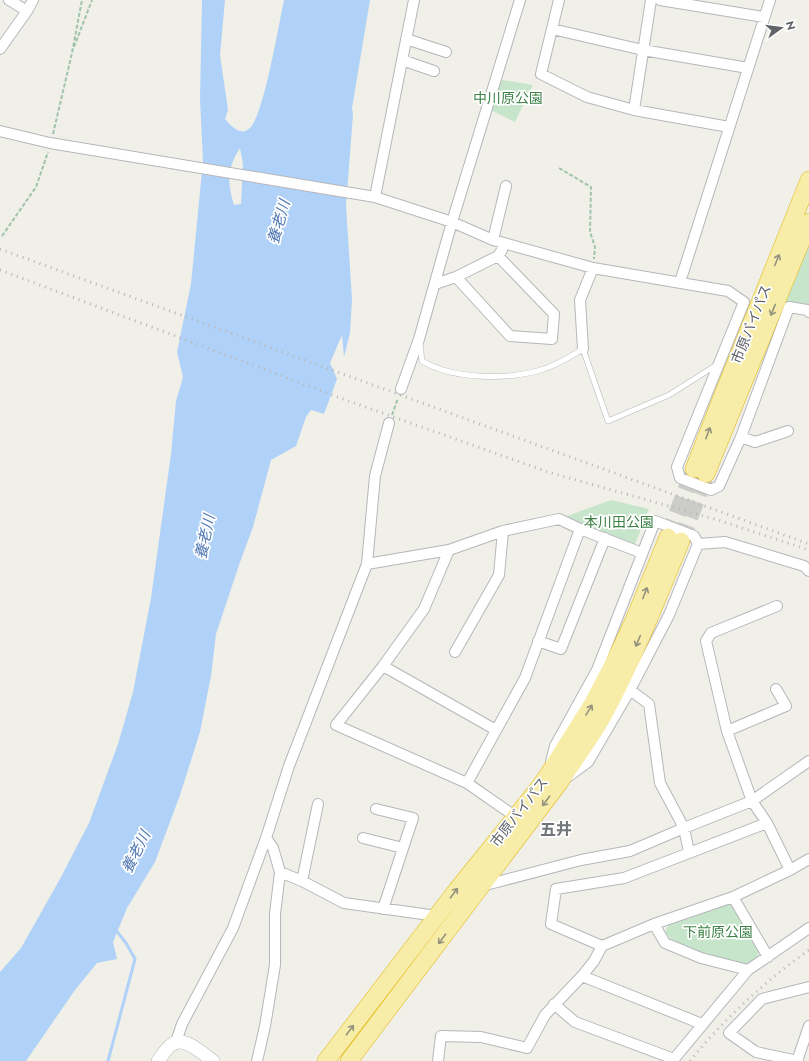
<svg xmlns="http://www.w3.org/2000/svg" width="809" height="1061" font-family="Jost,'Noto Sans JP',sans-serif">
<rect width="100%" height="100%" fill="#f0efe8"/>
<path fill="#c7e5ca" d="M 497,79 L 533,85 L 515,122 L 488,109 Z
M 809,222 L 809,312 L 789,307 L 777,299 Z
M 611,500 L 649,509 L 633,549 L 559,519 Z
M 726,901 L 733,905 L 758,949 L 758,956 L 752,962 L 744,964 L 702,954 L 671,939 L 665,932 L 669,924 Z"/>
<path fill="#b0d2f8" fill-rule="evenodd" d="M 202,0 L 225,0 L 220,55 L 228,110 L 225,119 C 231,126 241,137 250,128 C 264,115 279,23 284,0 L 370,0 L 352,108 L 353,114 L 346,206 L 352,299 L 350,333 L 344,357 L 342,335 L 330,363 L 337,379 L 324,414 L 311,410 L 306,417 L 296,446 L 271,460 L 253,527 L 239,565 L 216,634 L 211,676 L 200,732 L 180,795 L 155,862 L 127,908 L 113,942 L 117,959 L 97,963 L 75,990 L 26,1061 L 0,1061 L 0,972 L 21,948 L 60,879 L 89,823 L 118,744 L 133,692 L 151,598 L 171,454 L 176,401 L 183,377 L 177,352 L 191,284 L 203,161 L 200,99 ZM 240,148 L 243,164 L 241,204 L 234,205 C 227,182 227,168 240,148 Z"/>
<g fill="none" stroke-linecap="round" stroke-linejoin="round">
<path stroke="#b0d2f8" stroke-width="3" d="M 108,1061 L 135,959 L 126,943 L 115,929"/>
<path stroke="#ccccc8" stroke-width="17" stroke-dasharray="17 8" stroke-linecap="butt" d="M 668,537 L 694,469
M 681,541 L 706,474"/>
<g stroke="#b5b7bb" stroke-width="6">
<path id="service" d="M 420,344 L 422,361 C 454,380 510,380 544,369 C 558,364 570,357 583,349 L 608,421 L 669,395 L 718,364"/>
</g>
<g stroke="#b5b7bb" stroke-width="12">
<path id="minor" d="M 9,0 L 27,11
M 559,0 L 541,74 L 587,97 L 634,110 L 729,127
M 660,0 L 764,17
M 552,29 L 643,50 L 748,68
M 406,39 L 446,52
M 0,49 L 27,11 L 33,0
M 402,60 L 434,71
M 634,110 L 651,0
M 0,131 L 50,143 L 375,197 L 452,222 L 493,240 L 593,268 L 728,291 L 744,302 L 677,467 L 680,478 L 711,490 L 719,486 L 741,437 L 789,307 L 807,310 L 809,312
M 375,197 L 414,0
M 493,240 L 506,186
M 456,277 L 510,336 L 552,339 L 554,314 L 498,256
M 680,282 L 770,0
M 435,284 L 456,277 L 498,256 L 502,250
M 583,349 L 580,300 L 593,268
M 401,389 L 419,339 L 452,222 L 520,0
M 741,437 L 755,442 L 788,431
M 698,544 L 725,542 L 804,566 L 809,571
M 449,550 L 424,609 L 383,666 L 336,725 L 467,783 L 516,817
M 367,564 L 449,550 L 503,531 L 559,519 L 580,529 L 642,553
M 538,641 L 561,649 L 605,538
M 455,652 L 499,575 L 503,531
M 383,666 L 496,730
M 630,690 L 649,704 L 660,783 L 684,828 L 689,852
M 727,731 L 786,706 L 776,689
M 551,762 L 555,746 L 597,670 L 655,521 L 694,536 L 698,544 L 669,615 L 630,690 L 588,762 L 569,776
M 467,783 L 525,678 L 580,529
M 376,809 L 413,818 L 383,909
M 767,823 L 752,801 L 727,731 L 706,641 L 711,633 L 777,606
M 266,838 L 273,848 L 280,872 L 302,881 L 344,903 L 437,916
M 363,838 L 403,848
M 302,881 L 318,804
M 482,886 L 581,860 L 630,851 L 684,828 L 752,801 L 809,761
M 733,897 L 768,957
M 654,924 L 665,943 L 701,958 L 748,970
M 602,946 L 551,924 L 556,889 L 624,878 L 767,823 L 790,870
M 582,976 L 702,1024
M 554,1004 L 575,1022 L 674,1059 L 748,970 L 809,928
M 176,1042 L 182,1024 L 233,928 L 266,838 L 289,766 L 367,564 L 375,476 L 389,423
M 257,1061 L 265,1026 L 275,965 L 275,914 L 280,872
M 438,1061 L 441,1036 L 481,1037 L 527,1048 L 545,1015 L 582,976 L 594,961 L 602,946 L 654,924 L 733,897 L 790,870 L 809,859
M 797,1061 L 809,1026
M 798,1061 L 756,1052 L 729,1033 L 762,999 L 809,987"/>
</g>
<g stroke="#b5b7bb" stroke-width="14">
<path id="tertiary" d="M 158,1061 C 162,1056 165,1050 170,1046 C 182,1033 203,1054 213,1061"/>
</g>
<g stroke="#e5b713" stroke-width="18">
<path id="trunk" d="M 694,469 L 722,397 L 809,180
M 706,474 L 809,222
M 326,1061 L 456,891 L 534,794 L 548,775 L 593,703 L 614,663 L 634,620 L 668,537
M 349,1061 L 559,783 C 574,760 591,738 604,714 C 634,658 657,599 681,541"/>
</g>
<path stroke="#a0c3ae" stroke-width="2" stroke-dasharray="4 2" stroke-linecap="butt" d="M 74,47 L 92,0
M 53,134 L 72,53 L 82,0
M 559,168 L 591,187 L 590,232 L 595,247 L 594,259
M 2,236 L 36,187 L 48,152
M 392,415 L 398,398"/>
<use href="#service" stroke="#fff" stroke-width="5"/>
<use href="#minor" stroke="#fff" stroke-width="10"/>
<use href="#tertiary" stroke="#fff" stroke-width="13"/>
<use href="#trunk" stroke="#f7eda8" stroke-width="17"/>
<path stroke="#b6b6b7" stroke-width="3" stroke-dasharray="1 5" stroke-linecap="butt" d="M 0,249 L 809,544
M 0,270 L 343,399 L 548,472 L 718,520 L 809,550
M 690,1061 C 724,1019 765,981 809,950"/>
</g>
<defs><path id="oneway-shaft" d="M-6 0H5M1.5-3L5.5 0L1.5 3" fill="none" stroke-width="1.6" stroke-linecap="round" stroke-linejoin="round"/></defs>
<g stroke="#94937e">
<use href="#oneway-shaft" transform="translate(777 260) rotate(-68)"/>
<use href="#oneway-shaft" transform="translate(773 310) rotate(112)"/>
<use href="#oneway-shaft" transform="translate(708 433) rotate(-69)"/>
<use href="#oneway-shaft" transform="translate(645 593) rotate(-68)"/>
<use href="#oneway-shaft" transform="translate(638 641) rotate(113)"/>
<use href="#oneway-shaft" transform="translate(589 710) rotate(-58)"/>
<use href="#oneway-shaft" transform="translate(546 801) rotate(127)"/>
<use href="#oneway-shaft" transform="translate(454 893) rotate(-53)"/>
<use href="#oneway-shaft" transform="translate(442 939) rotate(127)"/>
<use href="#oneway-shaft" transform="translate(350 1030) rotate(-53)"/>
</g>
<g text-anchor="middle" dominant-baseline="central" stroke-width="3.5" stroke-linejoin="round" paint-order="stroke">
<g font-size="14" fill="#3d8146" stroke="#fff">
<text x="508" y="98">中川原公園</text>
<text x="619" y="522">本川田公園</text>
<text x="718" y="932">下前原公園</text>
</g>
<g font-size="14" fill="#5f6267" stroke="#fff">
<text transform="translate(751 324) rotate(-68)">市原バイパス</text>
<text transform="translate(519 812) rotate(-52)">市原バイパス</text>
</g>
<g font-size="15" font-style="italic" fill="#5077b2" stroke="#fff">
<text transform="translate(279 222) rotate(-74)">養老川</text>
<text transform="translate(205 537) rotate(-78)">養老川</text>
<text transform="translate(136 852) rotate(-63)">養老川</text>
</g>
<g font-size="16" font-weight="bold" fill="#717479" stroke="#fff">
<text x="556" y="829">五井</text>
</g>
</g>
<g transform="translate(781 28) rotate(76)" stroke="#ffffff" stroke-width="3" paint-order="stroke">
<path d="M0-3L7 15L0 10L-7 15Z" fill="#5f6267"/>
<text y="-6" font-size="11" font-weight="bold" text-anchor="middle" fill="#5f6267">N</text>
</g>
</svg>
